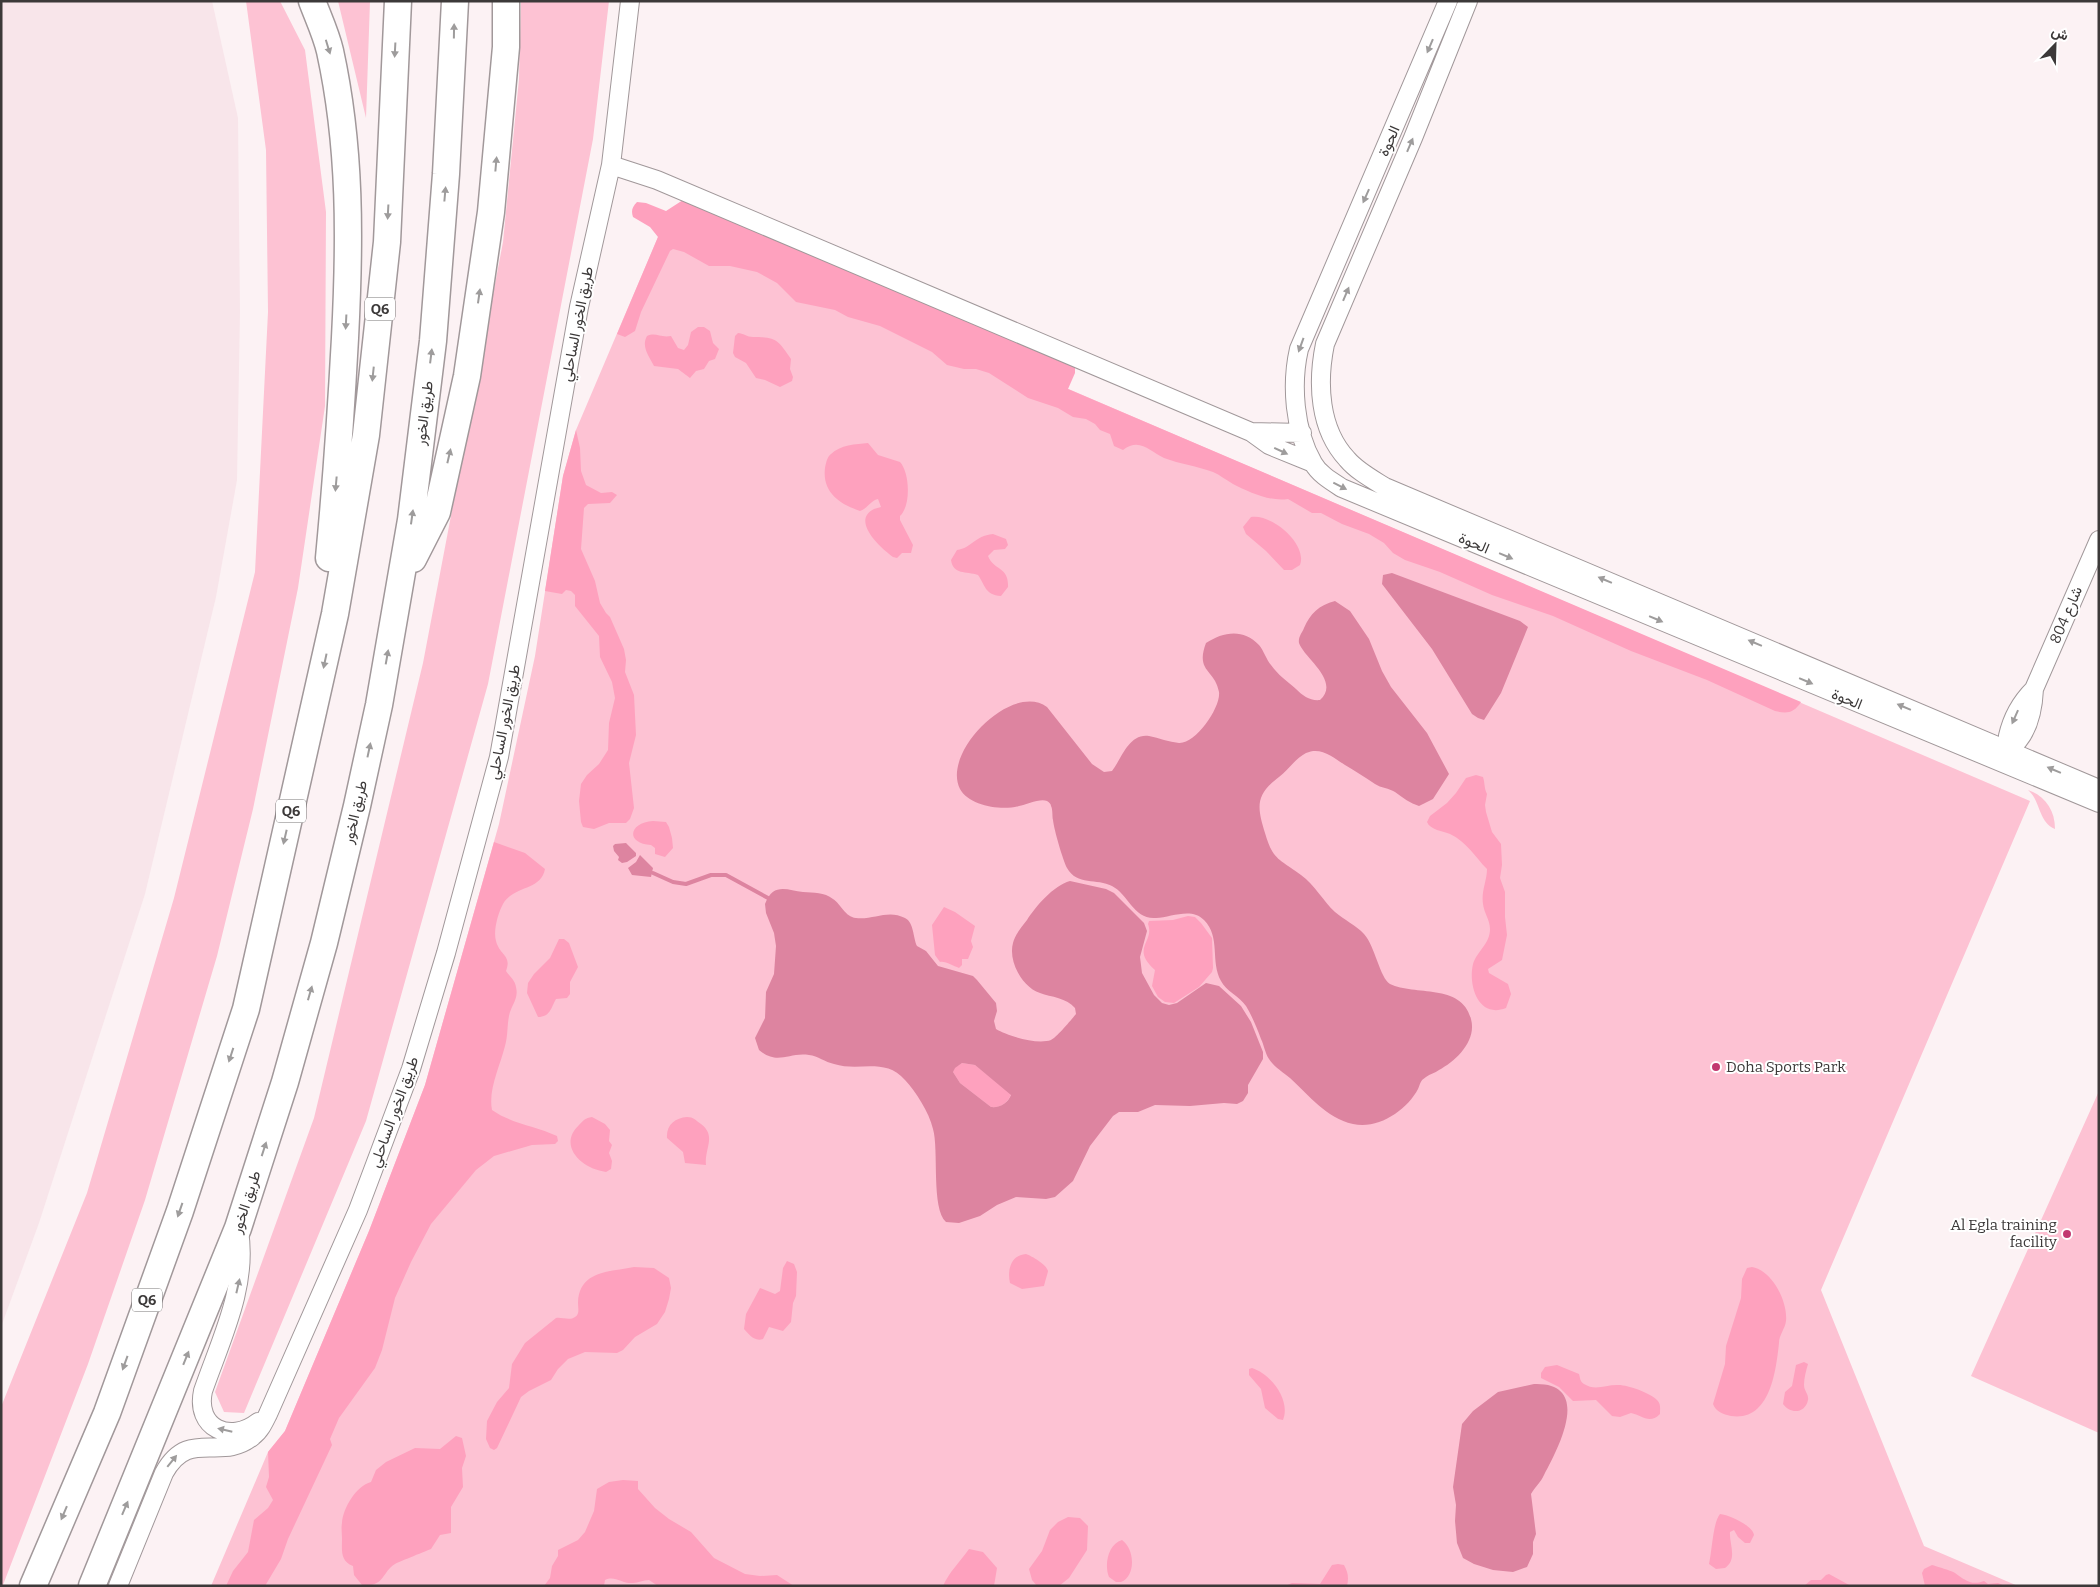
<svg xmlns="http://www.w3.org/2000/svg" width="2100" height="1587" font-family="Bitter,Vazirmatn,serif">
<rect width="100%" height="100%" fill="#fcf2f4"/>
<path fill="#f8e5ea" d="M 1,1 L 212,1 L 238,118 L 240,312 L 237,480 L 216,597 L 145,894 L 39,1223 L 1,1327 Z"/>
<path fill="#fdc2d3" d="M 246,1 L 280,1 L 305,50 L 326,212 L 325,406 L 298,588 L 253,809 L 217,956 L 145,1200 L 88,1364 L 3,1585 L 1,1586 L 1,1407 L 87,1193 L 174,898 L 255,572 L 268,312 L 266,150 Z
M 338,1 L 370,1 L 366,118 Z
M 521,1 L 609,1 L 593,139 L 488,684 L 366,1121 L 244,1413 L 224,1412 L 215,1392 L 314,1118 L 423,663 L 503,242 L 519,79 Z
M 672,219 L 2030,801 L 1821,1290 L 1924,1546 L 2018,1586 L 211,1586 L 268,1452 L 285,1431 L 369,1231 L 425,1085 L 499,824 L 535,656 L 563,476 L 576,430 L 658,237 Z
M 2028,790 C 2045,796 2055,810 2055,829 C 2038,822 2041,801 2028,790 Z
M 2099,1091 L 2099,1433 L 1971,1376 Z"/>
<path fill="#fea1be" d="M 683,200 L 688,201 L 1075,365 L 1075,373 L 1068,389 L 1801,702 C 1794,713 1787,714 1775,711 L 1707,680 L 1631,651 L 1553,616 L 1492,595 L 1440,572 L 1405,560 L 1393,553 L 1384,543 L 1369,534 L 1342,524 L 1321,513 L 1312,513 L 1288,499 C 1270,502 1249,492 1233,484 C 1226,480 1220,475 1213,472 C 1197,466 1180,464 1164,458 C 1150,452 1140,437 1123,450 L 1114,446 L 1110,434 L 1100,430 L 1095,424 L 1086,419 L 1073,417 L 1058,408 L 1028,398 L 989,373 L 976,369 L 964,369 L 947,365 L 932,352 L 880,326 L 848,317 L 835,310 L 796,302 L 777,283 L 757,272 L 730,266 L 709,266 L 684,252 L 673,249 L 670,251 L 641,312 L 635,331 L 625,337 L 617,334 L 658,237 L 650,227 L 633,217 C 631,211 632,207 637,202 L 646,203 L 666,211 Z
M 698,327 L 704,327 L 710,331 L 713,343 L 719,349 L 715,359 L 709,361 L 704,369 L 696,371 L 690,378 L 678,369 L 654,366 C 649,356 641,347 647,336 C 656,332 660,338 671,336 L 678,348 L 684,350 L 688,345 L 691,332 Z
M 738,333 C 743,333 747,337 753,337 C 777,337 778,340 791,359 L 790,369 L 793,377 L 792,381 L 780,387 L 765,380 L 756,378 L 746,363 L 735,357 L 733,353 L 735,336 Z
M 576,430 L 580,448 L 581,471 L 586,485 L 601,493 L 612,492 L 617,495 L 610,503 L 588,504 L 584,508 L 581,549 L 595,581 L 600,603 L 606,613 L 610,617 L 624,649 L 626,660 L 625,672 L 634,695 L 636,735 L 629,763 L 634,808 L 630,819 L 626,823 L 609,823 L 594,829 L 583,827 L 581,822 L 579,801 L 581,784 L 587,775 L 599,764 L 608,750 L 609,723 L 615,698 L 612,682 L 600,657 L 599,636 L 575,606 L 575,595 L 571,591 L 566,590 L 562,594 L 545,591 L 563,476 Z
M 868,443 L 878,455 L 900,462 C 910,473 911,506 900,516 L 900,520 L 913,545 L 911,553 L 902,553 L 897,558 L 893,557 C 882,549 850,521 874,509 C 876,508 879,508 881,507 L 878,499 C 870,501 868,508 860,511 C 839,504 822,492 825,468 C 826,463 827,457 831,454 C 840,445 856,444 868,443 Z
M 1251,517 C 1271,513 1308,544 1300,565 L 1292,570 L 1284,570 L 1266,551 L 1246,534 L 1243,527 Z
M 993,534 L 1006,539 L 1008,545 L 1005,549 L 994,550 L 988,556 C 994,571 1009,566 1008,587 L 1001,596 C 985,595 985,585 978,575 C 966,571 953,575 951,560 L 957,550 C 972,548 974,536 993,534 Z
M 1476,775 L 1483,777 C 1485,783 1484,788 1487,794 L 1485,805 L 1486,812 L 1492,832 L 1501,844 L 1502,865 L 1500,878 L 1505,892 L 1505,917 L 1507,935 L 1502,960 L 1488,969 L 1489,973 L 1508,984 L 1511,994 L 1506,1008 C 1478,1019 1468,985 1473,964 C 1477,951 1490,944 1490,929 C 1490,920 1484,913 1483,904 C 1481,891 1487,881 1487,869 C 1475,857 1467,842 1450,834 C 1443,831 1430,830 1427,822 L 1430,816 L 1447,803 L 1456,793 L 1466,778 Z
M 653,821 L 666,822 L 669,827 L 672,838 L 673,848 L 665,857 L 655,854 L 655,848 L 651,845 C 624,843 630,822 653,821 Z
M 494,842 L 525,853 L 545,869 C 541,891 514,885 503,904 C 498,913 493,931 496,941 C 500,956 512,955 506,971 C 510,977 515,980 516,987 C 519,999 511,1005 509,1016 C 507,1026 508,1036 505,1046 C 500,1066 488,1090 492,1110 C 512,1124 535,1126 557,1136 L 558,1141 L 555,1144 L 532,1145 L 494,1156 L 476,1170 L 431,1224 L 411,1262 L 395,1298 L 382,1350 L 375,1368 L 339,1418 L 330,1439 L 332,1445 L 288,1539 L 281,1559 L 265,1586 L 226,1586 L 233,1571 L 248,1552 L 254,1520 L 268,1508 L 273,1500 L 266,1487 L 269,1477 L 268,1452 L 285,1431 L 369,1231 L 425,1085 Z
M 944,907 L 955,912 L 975,926 L 971,941 L 973,947 L 968,959 L 962,959 L 962,965 L 959,968 C 953,966 946,961 940,962 L 935,955 L 932,925 Z
M 1188,916 L 1195,917 L 1201,923 L 1212,938 L 1213,968 L 1212,972 L 1199,987 L 1174,1003 L 1165,1002 L 1158,997 L 1152,986 L 1155,970 C 1130,948 1155,942 1148,924 L 1149,921 L 1173,920 Z
M 559,939 L 564,939 L 569,943 L 578,967 L 570,982 L 570,994 L 567,998 L 556,999 C 551,1008 550,1017 538,1017 L 527,993 L 528,983 L 534,974 L 550,958 Z
M 962,1063 L 975,1065 L 1011,1094 C 1008,1103 1000,1108 991,1107 L 960,1083 L 953,1072 L 954,1068 Z
M 592,1117 L 605,1124 L 610,1130 L 609,1141 L 612,1145 L 609,1153 L 612,1161 L 611,1169 L 606,1172 C 582,1169 557,1146 579,1125 C 584,1120 585,1118 592,1117 Z
M 687,1117 C 694,1117 695,1120 701,1124 C 717,1136 704,1149 706,1165 L 685,1163 L 683,1152 L 667,1138 C 666,1125 675,1118 687,1117 Z
M 1026,1254 C 1032,1256 1047,1265 1048,1271 C 1048,1272 1044,1285 1044,1286 L 1022,1289 L 1010,1283 C 1007,1270 1011,1255 1026,1254 Z
M 787,1261 L 794,1264 L 797,1272 L 796,1296 L 793,1303 L 791,1322 L 783,1331 L 769,1327 L 763,1339 C 754,1342 749,1334 744,1329 L 746,1314 L 760,1288 L 775,1294 L 780,1291 L 783,1268 Z
M 634,1267 L 654,1268 L 669,1278 L 671,1288 L 669,1299 L 665,1312 L 657,1324 L 635,1337 L 623,1350 L 617,1353 L 585,1352 L 568,1359 L 558,1369 L 551,1380 L 529,1391 L 521,1397 L 497,1448 L 494,1450 L 490,1448 L 486,1439 L 487,1421 L 497,1402 L 509,1388 L 512,1364 L 525,1343 L 556,1318 C 562,1317 570,1321 575,1317 C 580,1314 578,1308 578,1303 C 579,1270 610,1272 634,1267 Z
M 1752,1267 C 1772,1270 1788,1302 1786,1321 C 1785,1329 1779,1335 1779,1343 C 1776,1371 1770,1422 1731,1416 C 1723,1414 1716,1412 1713,1404 L 1725,1364 L 1726,1346 L 1741,1298 L 1742,1279 L 1747,1268 Z
M 1804,1362 L 1808,1364 C 1806,1371 1804,1378 1804,1385 C 1804,1391 1809,1394 1808,1400 C 1805,1414 1790,1414 1783,1404 L 1785,1392 L 1792,1386 L 1796,1365 Z
M 1557,1365 L 1579,1374 C 1580,1377 1580,1382 1584,1384 C 1595,1391 1605,1385 1617,1385 C 1626,1384 1651,1393 1657,1400 C 1661,1404 1660,1408 1660,1414 C 1649,1425 1642,1415 1631,1413 L 1620,1417 L 1612,1416 L 1596,1400 L 1573,1401 L 1559,1387 L 1541,1378 L 1541,1373 L 1545,1367 Z
M 1252,1368 C 1271,1374 1291,1400 1283,1420 L 1278,1419 L 1265,1408 L 1261,1389 L 1249,1375 L 1249,1369 Z
M 456,1436 L 462,1438 L 466,1456 L 462,1468 L 463,1487 L 451,1507 L 451,1533 L 440,1535 L 431,1549 C 429,1550 398,1562 395,1564 C 381,1573 385,1587 362,1585 L 354,1575 L 353,1566 C 340,1561 342,1550 342,1539 C 342,1533 341,1528 342,1523 C 343,1508 356,1486 371,1482 L 376,1470 L 386,1462 L 415,1448 L 440,1449 Z
M 623,1480 L 638,1481 L 638,1489 L 655,1508 L 669,1519 L 691,1532 L 714,1558 L 745,1574 L 760,1576 L 777,1575 L 794,1586 L 658,1586 L 649,1580 C 643,1580 638,1583 633,1583 C 622,1584 615,1575 605,1580 L 604,1586 L 544,1586 L 550,1578 L 552,1566 L 558,1556 L 558,1550 L 578,1540 L 585,1532 L 594,1511 L 597,1489 L 609,1482 Z
M 1720,1514 C 1730,1515 1753,1526 1754,1535 L 1750,1543 L 1745,1543 L 1738,1537 L 1734,1530 L 1730,1532 C 1729,1544 1738,1559 1725,1568 L 1716,1569 L 1709,1564 C 1712,1551 1713,1522 1720,1514 Z
M 1068,1517 L 1080,1518 L 1088,1526 L 1087,1550 L 1069,1578 L 1059,1586 L 1037,1586 L 1032,1580 L 1029,1569 L 1042,1551 L 1050,1530 L 1058,1522 Z
M 1122,1540 C 1135,1549 1136,1576 1121,1582 L 1116,1582 L 1109,1577 C 1104,1565 1108,1544 1122,1540 Z
M 969,1549 L 983,1552 L 997,1568 L 994,1586 L 943,1586 C 949,1572 960,1562 969,1549 Z
M 1338,1564 L 1344,1565 C 1348,1572 1349,1578 1347,1586 L 1285,1586 L 1292,1583 L 1320,1584 L 1332,1565 Z
M 1932,1565 C 1936,1566 1952,1571 1955,1573 C 1965,1580 1971,1586 1984,1581 L 1988,1584 L 1998,1583 L 2005,1586 L 1925,1586 L 1922,1573 L 1924,1569 Z
M 1829,1574 L 1851,1586 L 1804,1586 L 1811,1580 L 1821,1580 L 1826,1575 Z"/>
<path fill="#dd84a0" fill-rule="evenodd" d="M 1392,573 L 1520,621 L 1528,627 L 1501,693 L 1484,720 L 1478,718 L 1472,714 L 1432,649 L 1382,584 L 1383,575 Z
M 1335,601 L 1350,611 L 1369,639 L 1382,671 L 1391,687 L 1427,733 L 1449,774 L 1433,799 L 1419,806 C 1410,803 1403,798 1395,792 C 1389,788 1381,788 1375,784 C 1365,777 1355,771 1345,765 C 1334,758 1321,746 1306,753 C 1296,758 1288,770 1279,777 C 1255,795 1257,807 1265,833 C 1273,861 1280,859 1301,875 C 1315,885 1323,901 1335,912 C 1344,920 1356,925 1364,934 C 1375,946 1380,978 1390,984 C 1415,996 1462,983 1471,1019 C 1477,1041 1456,1061 1439,1070 C 1435,1073 1430,1074 1426,1077 C 1420,1081 1421,1082 1418,1089 C 1407,1110 1378,1130 1353,1124 C 1326,1118 1310,1096 1290,1078 C 1283,1072 1274,1067 1269,1059 C 1265,1053 1264,1045 1261,1039 C 1257,1028 1252,1016 1246,1006 C 1239,996 1226,991 1221,981 C 1210,961 1221,937 1204,920 C 1192,907 1171,917 1156,918 C 1134,920 1128,894 1112,886 C 1097,878 1077,886 1067,868 C 1063,860 1054,830 1053,820 C 1052,816 1053,810 1051,806 C 1051,804 1049,802 1047,801 C 1040,798 1026,805 1019,806 C 1002,811 969,806 960,789 C 941,752 1013,681 1047,707 L 1092,764 L 1104,772 L 1112,771 C 1122,758 1129,733 1149,736 C 1159,738 1169,742 1179,743 C 1196,744 1221,707 1219,692 C 1215,669 1195,672 1206,643 C 1223,632 1243,628 1259,645 C 1264,651 1266,659 1271,665 C 1278,675 1287,681 1296,689 C 1303,696 1310,701 1320,700 C 1341,681 1304,658 1299,643 C 1298,637 1302,633 1304,628 C 1310,614 1319,605 1335,601 Z
M 626,843 L 636,853 L 636,856 L 627,862 L 622,863 L 618,860 L 619,857 L 614,851 L 613,846 L 615,844 Z
M 640,855 L 653,868 L 651,877 L 632,875 L 628,868 L 636,862 Z
M 1070,881 L 1106,889 L 1114,893 L 1144,923 L 1147,931 L 1140,957 L 1142,973 L 1154,995 L 1162,1003 L 1169,1005 L 1177,1003 L 1206,983 L 1219,986 L 1241,1006 L 1251,1022 L 1263,1052 L 1263,1059 L 1248,1085 L 1248,1093 L 1243,1101 L 1237,1104 L 1224,1103 L 1190,1106 L 1155,1105 L 1138,1112 L 1119,1112 L 1113,1116 L 1090,1146 L 1073,1181 L 1055,1197 L 1046,1199 L 1016,1197 L 997,1205 L 980,1216 L 959,1223 L 946,1222 C 931,1209 939,1149 933,1129 C 929,1112 916,1092 905,1080 C 885,1057 859,1072 834,1064 C 825,1062 818,1056 809,1055 C 788,1052 778,1066 759,1050 L 755,1038 L 765,1018 L 766,992 L 774,974 L 776,946 L 774,933 L 766,913 L 765,904 C 773,882 787,890 803,892 C 814,893 824,892 833,899 C 841,904 845,917 856,918 C 874,920 888,909 905,918 C 914,922 913,938 917,946 L 926,951 L 938,966 L 973,976 L 977,980 L 996,1003 L 997,1011 L 994,1021 L 996,1029 C 1008,1036 1037,1045 1051,1040 C 1057,1037 1071,1020 1076,1014 L 1075,1008 C 1067,998 1051,997 1040,993 C 1022,987 1008,961 1013,943 C 1015,935 1022,926 1027,920 C 1036,906 1053,886 1070,881 ZM 962,1063 L 975,1065 L 1011,1095 C 1008,1103 1000,1108 991,1107 L 960,1083 L 953,1072 L 955,1068 Z
M 1534,1384 C 1593,1382 1559,1447 1544,1475 C 1541,1482 1535,1487 1531,1494 L 1536,1534 L 1533,1542 L 1533,1554 L 1527,1567 L 1513,1572 L 1493,1570 L 1474,1564 L 1463,1558 L 1457,1543 L 1455,1521 L 1456,1505 L 1453,1487 L 1462,1424 L 1473,1411 L 1498,1392 Z"/>
<g fill="none" stroke-linecap="round" stroke-linejoin="round">
<path stroke="#dd84a0" stroke-width="4" d="M 653,873 L 673,882 L 686,884 L 711,875 L 726,875 L 768,898"/>
<g stroke="#a1989a" stroke-width="20">
<path id="minor" d="M 1448,1 L 1299,349 C 1291,384 1294,430 1313,463 C 1319,474 1331,481 1342,488 L 2099,803
M 1468,1 L 1413,138 L 1325,344 C 1317,383 1319,429 1347,459 C 1357,471 1372,479 1385,487 L 2099,789
M 611,165 L 657,180 L 1251,432 L 1269,445 L 1313,463
M 1251,432 L 1302,433
M 2008,750 C 2027,737 2033,711 2034,689 L 2099,540
M 2005,756 C 2008,749 2007,743 2008,736 C 2012,718 2021,702 2034,689
M 239,1231 C 248,1286 221,1339 203,1391 C 195,1428 230,1444 258,1422
M 118,1586 L 164,1473 C 189,1427 221,1463 253,1436 C 260,1431 264,1422 268,1414 L 358,1210 L 411,1069 L 446,953 L 499,757 L 579,307 L 611,165 L 630,1"/>
</g>
<g stroke="#a1989a" stroke-width="29">
<path id="highway" d="M 312,1 C 318,17 326,34 330,51 C 351,147 350,241 345,338 C 341,412 336,484 329,558
M 413,559 L 437,512 L 467,376 L 491,212 L 506,47 L 506,1
M 33,1586 L 107,1413 L 180,1211 L 246,1009 L 335,614 L 366,435 L 387,242 L 398,1
M 92,1586 L 238,1228 L 285,1082 L 324,943 L 357,806 L 379,705 L 411,520 L 433,341 L 446,174 L 455,1"/>
</g>
<use href="#minor" stroke="#fff" stroke-width="18"/>
<use href="#highway" stroke="#fff" stroke-width="26"/>
</g>
<defs><path id="oneway-solid" d="M-6-.8H1V-3.2L6.5 0L1 3.2V.8H-6Z" transform="scale(1.25)"/></defs>
<g fill="#9e9c9c">
<use href="#oneway-solid" transform="translate(454 31) rotate(-89)"/>
<use href="#oneway-solid" transform="translate(1430 46) rotate(113)"/>
<use href="#oneway-solid" transform="translate(328 47) rotate(73)"/>
<use href="#oneway-solid" transform="translate(395 50) rotate(93)"/>
<use href="#oneway-solid" transform="translate(1410 145) rotate(-67)"/>
<use href="#oneway-solid" transform="translate(496 164) rotate(-85)"/>
<use href="#oneway-solid" transform="translate(445 194) rotate(-85)"/>
<use href="#oneway-solid" transform="translate(1366 196) rotate(114)"/>
<use href="#oneway-solid" transform="translate(388 212) rotate(93)"/>
<use href="#oneway-solid" transform="translate(1346 294) rotate(-67)"/>
<use href="#oneway-solid" transform="translate(479 296) rotate(-82)"/>
<use href="#oneway-solid" transform="translate(346 322) rotate(93)"/>
<use href="#oneway-solid" transform="translate(1301 345) rotate(110)"/>
<use href="#oneway-solid" transform="translate(431 356) rotate(-83)"/>
<use href="#oneway-solid" transform="translate(373 374) rotate(96)"/>
<use href="#oneway-solid" transform="translate(1281 451) rotate(25)"/>
<use href="#oneway-solid" transform="translate(449 456) rotate(-77)"/>
<use href="#oneway-solid" transform="translate(336 484) rotate(95)"/>
<use href="#oneway-solid" transform="translate(1340 486) rotate(27)"/>
<use href="#oneway-solid" transform="translate(412 517) rotate(-82)"/>
<use href="#oneway-solid" transform="translate(1506 556) rotate(23)"/>
<use href="#oneway-solid" transform="translate(1605 580) rotate(-157)"/>
<use href="#oneway-solid" transform="translate(1656 619) rotate(23)"/>
<use href="#oneway-solid" transform="translate(1755 643) rotate(-157)"/>
<use href="#oneway-solid" transform="translate(387 657) rotate(-80)"/>
<use href="#oneway-solid" transform="translate(325 661) rotate(102)"/>
<use href="#oneway-solid" transform="translate(1806 681) rotate(23)"/>
<use href="#oneway-solid" transform="translate(1904 707) rotate(-157)"/>
<use href="#oneway-solid" transform="translate(2015 717) rotate(114)"/>
<use href="#oneway-solid" transform="translate(369 750) rotate(-78)"/>
<use href="#oneway-solid" transform="translate(2054 770) rotate(-157)"/>
<use href="#oneway-solid" transform="translate(285 837) rotate(103)"/>
<use href="#oneway-solid" transform="translate(310 993) rotate(-74)"/>
<use href="#oneway-solid" transform="translate(231 1055) rotate(108)"/>
<use href="#oneway-solid" transform="translate(264 1149) rotate(-72)"/>
<use href="#oneway-solid" transform="translate(180 1210) rotate(109)"/>
<use href="#oneway-solid" transform="translate(238 1286) rotate(-77)"/>
<use href="#oneway-solid" transform="translate(186 1358) rotate(-68)"/>
<use href="#oneway-solid" transform="translate(125 1363) rotate(110)"/>
<use href="#oneway-solid" transform="translate(225 1430) rotate(-167)"/>
<use href="#oneway-solid" transform="translate(172 1461) rotate(-51)"/>
<use href="#oneway-solid" transform="translate(125 1508) rotate(-67)"/>
<use href="#oneway-solid" transform="translate(64 1513) rotate(113)"/>
</g>
<g fill="#c23870" stroke="#fff" stroke-width="2">
<circle cx="1716" cy="1067" r="5"/>
<circle cx="2067" cy="1234" r="5"/>
</g>
<g text-anchor="middle" dominant-baseline="central" stroke-width="4" stroke-linejoin="round" paint-order="stroke">
<g fill="#fff" stroke="#767474" stroke-width="1">
<rect x="365" y="297.5" width="30" height="23" rx="4"/>
<rect x="276" y="799.5" width="30" height="23" rx="4"/>
<rect x="132" y="1288.5" width="30" height="23" rx="4"/>
</g>
<g font-size="14" font-weight="bold" fill="#3c3939">
<text x="380" y="309">Q6</text>
<text x="291" y="811">Q6</text>
<text x="147" y="1300">Q6</text>
</g>
<g font-size="15" fill="#3c3939" stroke="#fff">
<text transform="translate(1389 141) rotate(-66)">الحوة</text>
<text transform="translate(577 324) rotate(-79)">طريق الخور الساحلي</text>
<text transform="translate(424 413) rotate(-83)">طريق الخور</text>
<text transform="translate(1474 543) rotate(23)">الحوة</text>
<text transform="translate(2066 615) rotate(-67)">شارع 804</text>
<text transform="translate(1847 699) rotate(22)">الحوة</text>
<text transform="translate(504 722) rotate(-79)">طريق الخور الساحلي</text>
<text transform="translate(355 812) rotate(-77)">طريق الخور</text>
<text transform="translate(394 1112) rotate(-70)">طريق الخور الساحلي</text>
<text transform="translate(246 1202) rotate(-72)">طريق الخور</text>
</g>
<g font-size="15" fill="#3c3939" stroke="#fff" text-anchor="start">
<text x="1726" y="1067">Doha Sports Park</text>
<text x="2057" y="1225" text-anchor="end">Al Egla training<tspan x="2057" dy="17">facility</tspan></text>
</g>
</g>
<rect width="2100" height="1587" fill="none" stroke="#3c3939" stroke-width="5"/>
<g transform="translate(2055 45) rotate(23)" stroke="#ffffff" stroke-width="4" paint-order="stroke">
<path d="M0-4L9 19L0 12L-9 19Z" fill="#3c3939"/>
<text y="-8" font-size="14" font-weight="bold" text-anchor="middle" fill="#3c3939">ش</text>
</g>
</svg>
